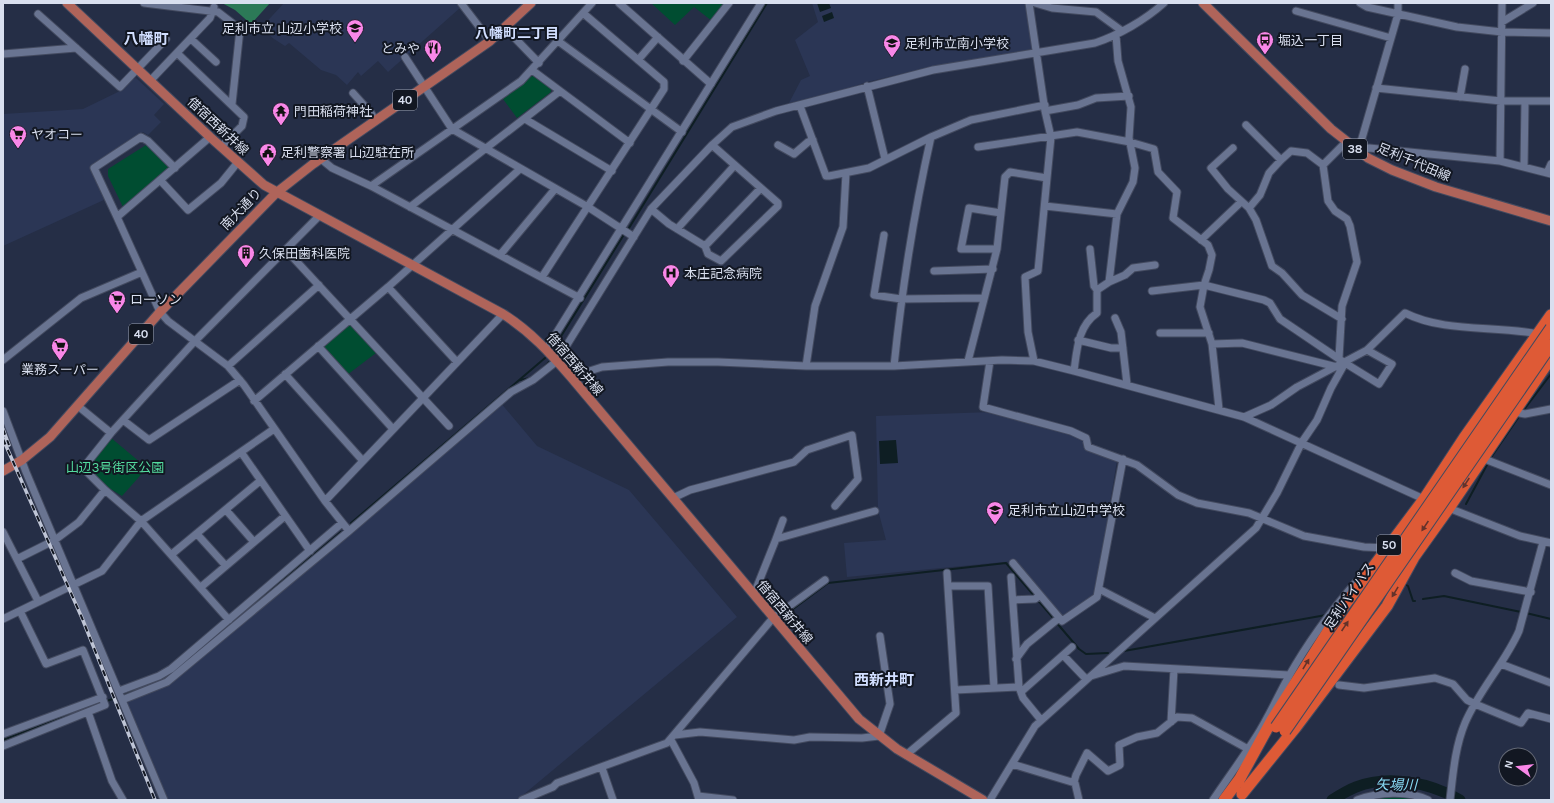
<svg xmlns="http://www.w3.org/2000/svg" width="1554" height="803" font-family="Karla,'Noto Sans JP',sans-serif">
<rect width="100%" height="100%" fill="#252e46"/>
<path fill="#2b3655" d="M 284,3 L 457,3 L 461,7 L 388,72 L 378,61 L 361,76 L 358,72 L 347,85 L 336,75 L 321,70 L 289,43 L 285,46 L 274,39 L 261,28 Z
M 812,3 L 1026,3 L 1032,49 L 931,67 L 867,82 L 824,96 L 789,103 L 801,80 L 810,76 L 795,40 L 818,22 Z
M 136,78 L 164,104 L 154,115 L 161,122 L 148,135 L 143,132 L 90,166 L 106,199 L 3,246 L 3,114 L 83,109 L 120,91 L 133,79 Z
M 500,402 L 537,446 L 629,490 L 737,617 L 517,800 L 164,800 L 122,700 L 167,682 Z
M 992,412 L 1074,435 L 1084,439 L 1086,448 L 1117,460 L 1095,595 L 1060,617 L 1014,561 L 847,577 L 844,543 L 886,540 L 878,510 L 876,416 Z"/>
<path fill="#004d31" d="M 651,3 L 726,3 L 712,21 L 694,7 L 675,25 Z
M 533,76 L 551,88 L 551,92 L 517,118 L 503,99 L 529,77 Z
M 146,145 L 167,163 L 168,168 L 123,207 L 108,176 L 108,169 Z
M 349,322 L 376,353 L 347,375 L 321,347 Z
M 110,437 L 147,468 L 122,496 L 109,488 L 86,468 Z
M 1400,795 L 1423,800 L 1380,800 L 1381,796 Z"/>
<path fill="#2c7957" d="M 222,3 L 270,3 L 251,24 L 235,10 Z"/>
<path fill="#0e1e23" d="M 817,3 L 829,3 L 831,8 L 820,12 Z
M 832,12 L 834,18 L 824,22 L 822,16 Z
M 896,440 L 898,463 L 880,464 L 879,441 Z"/>
<g fill="none" stroke-linecap="round" stroke-linejoin="round">
<path stroke="#0e1e23" stroke-width="2" d="M 629,228 L 767,3
M 555,346 L 623,236
M 544,367 L 549,362
M 520,380 L 530,378
M 1523,411 L 1551,374
M 1490,459 L 1520,415
M 1466,504 L 1488,463
M 351,523 L 545,358
M 1403,583 L 1408,586 L 1413,601 L 1415,601
M 1423,599 L 1444,596 L 1521,612
M 1526,613 L 1551,619
M 781,618 L 828,583 L 1006,563 L 1054,619
M 1056,622 L 1079,649 L 1086,654 L 1108,653
M 1124,651 L 1326,615
M 184,663 L 341,532
M 125,694 L 166,677 L 174,671
M 107,701 L 118,697
M 3,740 L 88,708"/>
<path stroke="#0e1e23" stroke-width="11" d="M 1332,800 C 1340,795 1348,790 1356,787 C 1389,774 1431,783 1460,800"/>
<g stroke="#434a5f" stroke-width="9">
<path id="minor" d="M 144,3 L 218,12 L 240,29 L 232,104
M 461,3 L 490,41
M 619,3 L 711,84
M 1029,3 L 1045,111 L 1051,137 L 1038,271 L 1025,277 L 1028,332 L 1034,361
M 1035,3 L 1052,8 L 1096,12 L 1122,31
M 1360,3 L 1367,7 L 1457,27 L 1502,32 L 1551,33
M 1398,3 L 1398,14 L 1358,152 L 1369,148 L 1500,161 L 1551,174
M 1296,11 L 1391,38
M 38,14 L 120,87 L 166,39
M 1502,22 L 1533,3
M 506,29 L 539,63
M 191,39 L 216,62
M 558,41 L 682,132
M 177,53 L 244,117 L 242,126 L 221,147
M 3,54 L 76,48
M 405,57 L 452,129 L 588,207 L 634,237
M 638,60 L 658,37
M 683,61 L 729,3
M 532,70 L 630,143
M 150,81 L 210,18 L 214,7
M 867,86 L 885,159
M 1376,88 L 1501,101 L 1551,101
M 353,93 L 371,113 L 375,120
M 1460,97 L 1465,69
M 800,106 L 826,176 L 829,176 L 869,168 L 931,137 L 971,120 L 1045,105
M 1045,111 L 1078,105 L 1096,98 L 1129,96
M 525,119 L 612,171
M 1246,125 L 1281,160
M 210,137 L 117,217 L 160,312 L 168,321 L 228,366 L 244,385 L 325,501 L 349,531
M 778,145 L 794,154 L 808,142 L 813,140
M 978,147 L 1077,132 L 1130,142 L 1154,149 L 1158,172 L 1177,192 L 1173,218 L 1208,245 L 1212,255 L 1209,270 L 1204,285 L 1200,307 L 1212,344 L 1219,409
M 1233,148 L 1211,168 L 1228,189 L 1249,208 L 1256,220 L 1272,266 L 1282,273 L 1302,295 L 1342,319
M 321,159 L 332,168 L 371,186 L 580,298
M 1500,161 L 1502,3
M 1323,165 L 1346,142
M 1524,167 L 1525,101
M 1547,173 L 1551,164
M 160,180 L 188,210 L 221,183 L 238,162
M 371,186 L 521,81 L 592,3
M 1045,206 L 1117,214
M 410,207 L 560,91
M 1249,208 L 1260,195 L 1269,173 L 1281,160 L 1291,151 L 1307,153 L 1323,165 L 1328,201 L 1335,211 L 1347,219 L 1350,226 L 1357,262 L 1342,306 L 1339,358
M 651,209 L 669,224 L 705,246 L 708,254 L 721,261 L 778,206 L 778,203 L 712,145
M 117,217 L 94,168 L 141,137 L 148,141 L 175,168
M 677,229 L 735,165
M 884,235 L 874,295 L 901,299 L 984,298
M 1201,240 L 1241,202
M 705,246 L 761,188
M 997,249 L 961,249 L 969,208 L 1001,213
M 1090,249 L 1094,286 L 1097,290
M 286,250 L 449,426
M 500,255 L 555,189
M 934,271 L 993,269
M 542,277 L 664,89 L 664,82 L 583,13
M 1109,282 L 1125,275 L 1133,268 L 1155,265
M 388,287 L 457,362
M 1115,318 L 1121,332 L 1127,384
M 1160,333 L 1209,333
M 1078,340 L 1111,348 L 1123,348
M 1212,344 L 1242,343 L 1337,367
M 318,346 L 393,429
M 547,348 L 761,3
M 3,360 L 81,298 L 142,272
M 968,361 L 997,249 L 1005,177 L 1010,172 L 1047,178
M 990,361 L 983,407 L 1071,431 L 1086,438 L 1088,447 L 1137,465 L 1178,495 L 1197,503 L 1249,513 L 1304,536 L 1364,547 L 1386,548
M 1345,363 L 1379,384 L 1392,364 L 1367,350
M 228,366 L 319,285
M 806,366 L 815,306 L 843,227 L 846,173
M 894,366 C 902,289 914,212 931,137
M 1074,371 C 1077,349 1078,326 1097,313 L 1097,290 L 1109,282 L 1117,214 L 1133,182 L 1135,168 L 1129,138 L 1131,107 L 1118,61 L 1116,35
M 285,374 L 363,461
M 571,377 L 602,367 L 668,362 L 718,362 L 806,366 L 894,366 L 1002,360 L 1034,361 L 1074,371 L 1244,417 L 1426,500
M 254,401 L 388,287 L 520,169
M 78,406 L 111,433 L 83,468 L 105,490
M 3,411 L 26,472 L 164,800
M 1514,412 L 1525,414 L 1551,409
M 1244,417 L 1271,405 L 1297,387 L 1367,350 L 1405,313 C 1445,333 1495,325 1538,334
M 123,420 L 149,440 L 240,380
M 111,433 L 194,342 L 319,216
M 241,452 L 310,551
M 1482,458 L 1551,485
M 673,498 L 690,490 L 794,462 L 807,450 L 852,435 L 858,479 L 835,506
M 325,501 L 503,314
M 1446,507 L 1520,536 L 1551,543
M 226,510 L 254,542
M 3,532 L 38,601
M 197,534 L 226,566
M 776,539 L 783,520
M 172,554 L 260,481
M 17,559 L 55,540 L 79,522 L 105,490 L 141,521 L 274,429
M 1013,563 L 1062,621 L 1097,597 L 1123,459
M 1455,573 L 1471,581 L 1531,592
M 1011,577 L 1019,687 L 1023,698 L 1041,720
M 948,586 L 988,586 L 994,688
M 201,587 L 285,516
M 1099,589 L 1155,618
M 754,594 L 776,539 L 875,511
M 1013,600 L 1035,599 L 1040,595
M 3,619 L 102,571 L 141,521 L 229,620
M 1063,655 L 1086,679
M 1016,659 L 1027,644 L 1059,618
M 1501,664 L 1551,683
M 1091,676 L 1124,666 L 1289,675
M 1339,685 L 1364,688 L 1435,678 L 1453,684 L 1467,700 L 1475,704 L 1521,723 L 1528,713 L 1551,719
M 955,690 L 1019,687
M 119,691 L 159,676 L 171,669 L 342,523
M 1021,692 L 1072,647
M 122,700 L 167,682 L 349,531 L 511,392 L 533,380 L 557,361 L 651,209 L 712,145 L 732,127 L 776,111 L 933,70 L 1095,43 C 1119,35 1145,20 1164,3
M 88,712 L 112,781 L 123,800
M 1171,722 L 1174,669
M 3,734 L 103,697
M 675,735 L 700,732 L 794,740 L 810,737 L 862,738 L 879,736 L 890,704 L 880,636
M 671,740 L 694,783 L 699,800
M 3,746 L 105,705 L 83,650 L 46,664 L 20,611
M 906,755 L 956,713 L 947,573
M 1012,764 L 1075,783 L 1079,800
M 602,768 L 613,800
M 1074,782 L 1076,775 L 1087,753 L 1108,771 L 1120,765 L 1119,745 L 1137,737 L 1157,733 L 1177,717 L 1192,718 L 1248,749
M 698,796 L 733,800
M 522,800 L 553,787 L 557,783 L 667,743 L 773,618 L 825,580
M 990,800 L 1035,726 L 1256,528 L 1277,493 L 1302,442 L 1317,420 L 1331,388 L 1345,363 L 1280,319 L 1270,303 L 1264,300 L 1204,285 L 1152,291
M 1213,800 C 1227,779 1242,759 1256,737 C 1268,718 1278,696 1289,676 C 1308,642 1331,611 1356,582
M 1357,800 C 1379,792 1407,790 1428,800
M 1450,800 C 1453,774 1455,747 1465,723 C 1479,690 1505,663 1519,631 L 1543,542"/>
</g>
<g stroke="#434a5f" stroke-width="11">
<path id="major" d="M 67,3 L 210,137 L 264,185 L 503,314 C 530,331 550,353 571,377 L 859,719 L 897,749 L 983,800
M 1203,3 L 1331,129 L 1368,158 L 1392,170 L 1436,187 L 1551,221
M 3,471 L 22,460 L 50,437 L 160,312 L 276,193 L 313,164 L 490,41 L 531,3"/>
</g>
<g stroke="#434a5f" stroke-width="13">
<path id="highway" d="M 1238,782 L 1272,720 L 1344,606 L 1424,499 L 1464,438 L 1551,315
M 1242,794 L 1296,727 L 1387,606 L 1414,557 L 1449,508 L 1551,358
M 1224,800 L 1241,777"/>
</g>
<use href="#minor" stroke="#697491" stroke-width="7"/>
<use href="#major" stroke="#af645a" stroke-width="9"/>
<use href="#highway" stroke="#de5a36" stroke-width="11"/>
<g stroke="#bfc5d6" stroke-width="3.5">
<path id="rail" d="M 3,429 L 9,445
M 3,439 L 82,618 L 155,800"/>
</g>
<use href="#rail" stroke="#121722" stroke-width="2" stroke-dasharray="6" stroke-linecap="butt"/>
<g stroke="#434a5f" stroke-width="13" stroke-linecap="butt">
<path id="highway-bridge" d="M 1276,727 L 1551,328
M 1285,731 L 1551,345"/>
</g>
<use href="#highway-bridge" stroke="#de5a36" stroke-width="11"/>
</g>
<defs><path id="oneway-solid" d="M-6-.8H1V-3.2L6.5 0L1 3.2V.8H-6Z"/></defs>
<g fill="#64322a">
<use href="#oneway-solid" transform="translate(1466 483) rotate(123)"/>
<use href="#oneway-solid" transform="translate(1425 526) rotate(124)"/>
<use href="#oneway-solid" transform="translate(1395 592) rotate(121)"/>
<use href="#oneway-solid" transform="translate(1345 626) rotate(-56)"/>
<use href="#oneway-solid" transform="translate(1306 664) rotate(-59)"/>
</g>
<defs>
<g id="school-pin" transform="scale(0.9)"><path d="M0 17L-7.5 6A9.5 9.5 0 1 1 7.5 6Z" fill="#f987e8" stroke="#121722"/><path d="M0-5L7-2L0 1L-7-2ZM-4 1L0 2.5L4 1V4Q0 6-4 4Z" fill="#111"/></g>
<g id="bus-pin" transform="scale(0.9)"><path d="M0 17L-7.5 6A9.5 9.5 0 1 1 7.5 6Z" fill="#f987e8" stroke="#121722"/><path d="M-5-6H5V4H4V6H2V4H-2V6H-4V4H-5ZM-3.5-4V0h7V-4ZM-3.5 1.2v1.5H-2V1.2ZM2 1.2v1.5H3.5V1.2Z" fill="#111"/></g>
<g id="restaurant-pin" transform="scale(0.9)"><path d="M0 17L-7.5 6A9.5 9.5 0 1 1 7.5 6Z" fill="#f987e8" stroke="#121722"/><path d="M-5-6h1v4h1v-4h1v4h1v-4h1v5L-1.5 .5V6h-2V.5L-5-1ZM5-6V6H3V1.5H1.5Q1.5-4 5-6Z" fill="#111"/></g>
<g id="temple-pin" transform="scale(0.9)"><path d="M0 17L-7.5 6A9.5 9.5 0 1 1 7.5 6Z" fill="#f987e8" stroke="#121722"/><path d="M0-6L5-2H3V0L6.5 2.5H4V6H1.5V3h-3V6H-4V2.5H-6.5L-3 0V-2H-5Z" fill="#111"/></g>
<g id="supermarket-pin" transform="scale(0.9)"><path d="M0 17L-7.5 6A9.5 9.5 0 1 1 7.5 6Z" fill="#f987e8" stroke="#121722"/><path d="M-6-5.5h2.5l.6 2H6L4.5 2H-2.5L-4.4-4H-6ZM-1.5 3.2a1.3 1.3 0 1 0 .1 0ZM3 3.2a1.3 1.3 0 1 0 .1 0Z" fill="#111"/></g>
<g id="civic-pin" transform="scale(0.9)"><path d="M0 17L-7.5 6A9.5 9.5 0 1 1 7.5 6Z" fill="#f987e8" stroke="#121722"/><path d="M-.6-6.5H3V-4.5H.6V-3L4-1V1h2V6H-6V1h2V-1L-.6-3ZM-1.2 2.5V6h2.4V2.5Z" fill="#111"/></g>
<g id="building-pin" transform="scale(0.9)"><path d="M0 17L-7.5 6A9.5 9.5 0 1 1 7.5 6Z" fill="#f987e8" stroke="#121722"/><path d="M-4-6H4V6H1V3H-1V6H-4ZM-2.5-4.3h1.7v1.8h-1.7ZM.8-4.3h1.7v1.8H.8ZM-2.5-1h1.7V.8h-1.7ZM.8-1h1.7V.8H.8Z" fill="#111"/></g>
<g id="hospital-pin" transform="scale(0.9)"><path d="M0 17L-7.5 6A9.5 9.5 0 1 1 7.5 6Z" fill="#f987e8" stroke="#121722"/><path d="M-5-5h3v3.5h4V-5h3V5h-3V1.5h-4V5h-3Z" fill="#111"/></g>
</defs>
<g fill-rule="evenodd">
<use href="#school-pin" x="355" y="28"/>
<use href="#bus-pin" x="1265" y="40"/>
<use href="#school-pin" x="892" y="43"/>
<use href="#restaurant-pin" x="433" y="48"/>
<use href="#temple-pin" x="281" y="111"/>
<use href="#supermarket-pin" x="18" y="134"/>
<use href="#civic-pin" x="268" y="152"/>
<use href="#building-pin" x="246" y="253"/>
<use href="#hospital-pin" x="671" y="273"/>
<use href="#supermarket-pin" x="117" y="299"/>
<use href="#supermarket-pin" x="60" y="346"/>
<use href="#school-pin" x="995" y="510"/>
</g>
<g text-anchor="middle" dominant-baseline="central" stroke-width="4" stroke-linejoin="round" paint-order="stroke">
<g fill="#121722" stroke="#9da3b2" stroke-width="1">
<rect x="393" y="90" width="24" height="20" rx="3"/>
<rect x="1343" y="139" width="24" height="20" rx="3"/>
<rect x="129" y="324" width="24" height="20" rx="3"/>
<rect x="1377" y="535" width="24" height="20" rx="3"/>
</g>
<g font-size="12" font-weight="bold" fill="#d9dfef">
<text x="405" y="100">40</text>
<text x="1355" y="149">38</text>
<text x="141" y="334">40</text>
<text x="1389" y="545">50</text>
</g>
<g font-size="13" fill="#d9dfef" stroke="#121722" text-anchor="start">
<text x="342" y="28" text-anchor="end">足利市立 山辺小学校</text>
<text x="1278" y="40">堀込一丁目</text>
<text x="905" y="43">足利市立南小学校</text>
<text x="420" y="48" text-anchor="end">とみや</text>
<text x="294" y="111">門田稲荷神社</text>
<text x="31" y="134">ヤオコー</text>
<text x="281" y="152">足利警察署 山辺駐在所</text>
<text x="259" y="253">久保田歯科医院</text>
<text x="684" y="273">本庄記念病院</text>
<text x="130" y="299">ローソン</text>
<text x="60" y="369" text-anchor="middle">業務スーパー</text>
<text x="1008" y="510">足利市立山辺中学校</text>
</g>
<g font-size="13" fill="#d9dfef" stroke="#121722">
<text transform="translate(218 126) rotate(43)">借宿西新井線</text>
<text transform="translate(1414 162) rotate(23)">足利千代田線</text>
<text transform="translate(241 209) rotate(-46)">南大通り</text>
<text transform="translate(575 364) rotate(49)">借宿西新井線</text>
<text transform="translate(1349 596) rotate(-56)">足利バイパス</text>
<text transform="translate(785 612) rotate(50)">借宿西新井線</text>
</g>
<g font-size="13" fill="#54dc9f" stroke="#121722">
<text x="115" y="467">山辺3号街区公園</text>
</g>
<g font-size="14" font-weight="bold" fill="#d2dfff" stroke="#121722">
<text x="517" y="33">八幡町二丁目</text>
</g>
<g font-size="14" font-style="italic" fill="#8addf7" stroke="#121722">
<text transform="translate(1396 785) rotate(1)">矢場川</text>
</g>
<g font-size="15" font-weight="bold" fill="#d2dfff" stroke="#121722">
<text x="146" y="39">八幡町</text>
<text x="884" y="680">西新井町</text>
</g>
</g>
<rect width="1554" height="803" fill="none" stroke="#d9dfef" stroke-width="8"/>
<g transform="translate(1518 767) rotate(285)"><circle r="19" fill="#121722" stroke="#626774"/>
<path d="M0-3L7 15L0 10L-7 15Z" fill="#f987e8"/>
<text y="-6" font-size="11" font-weight="bold" text-anchor="middle" fill="#d9dfef">N</text>
</g>
</svg>
